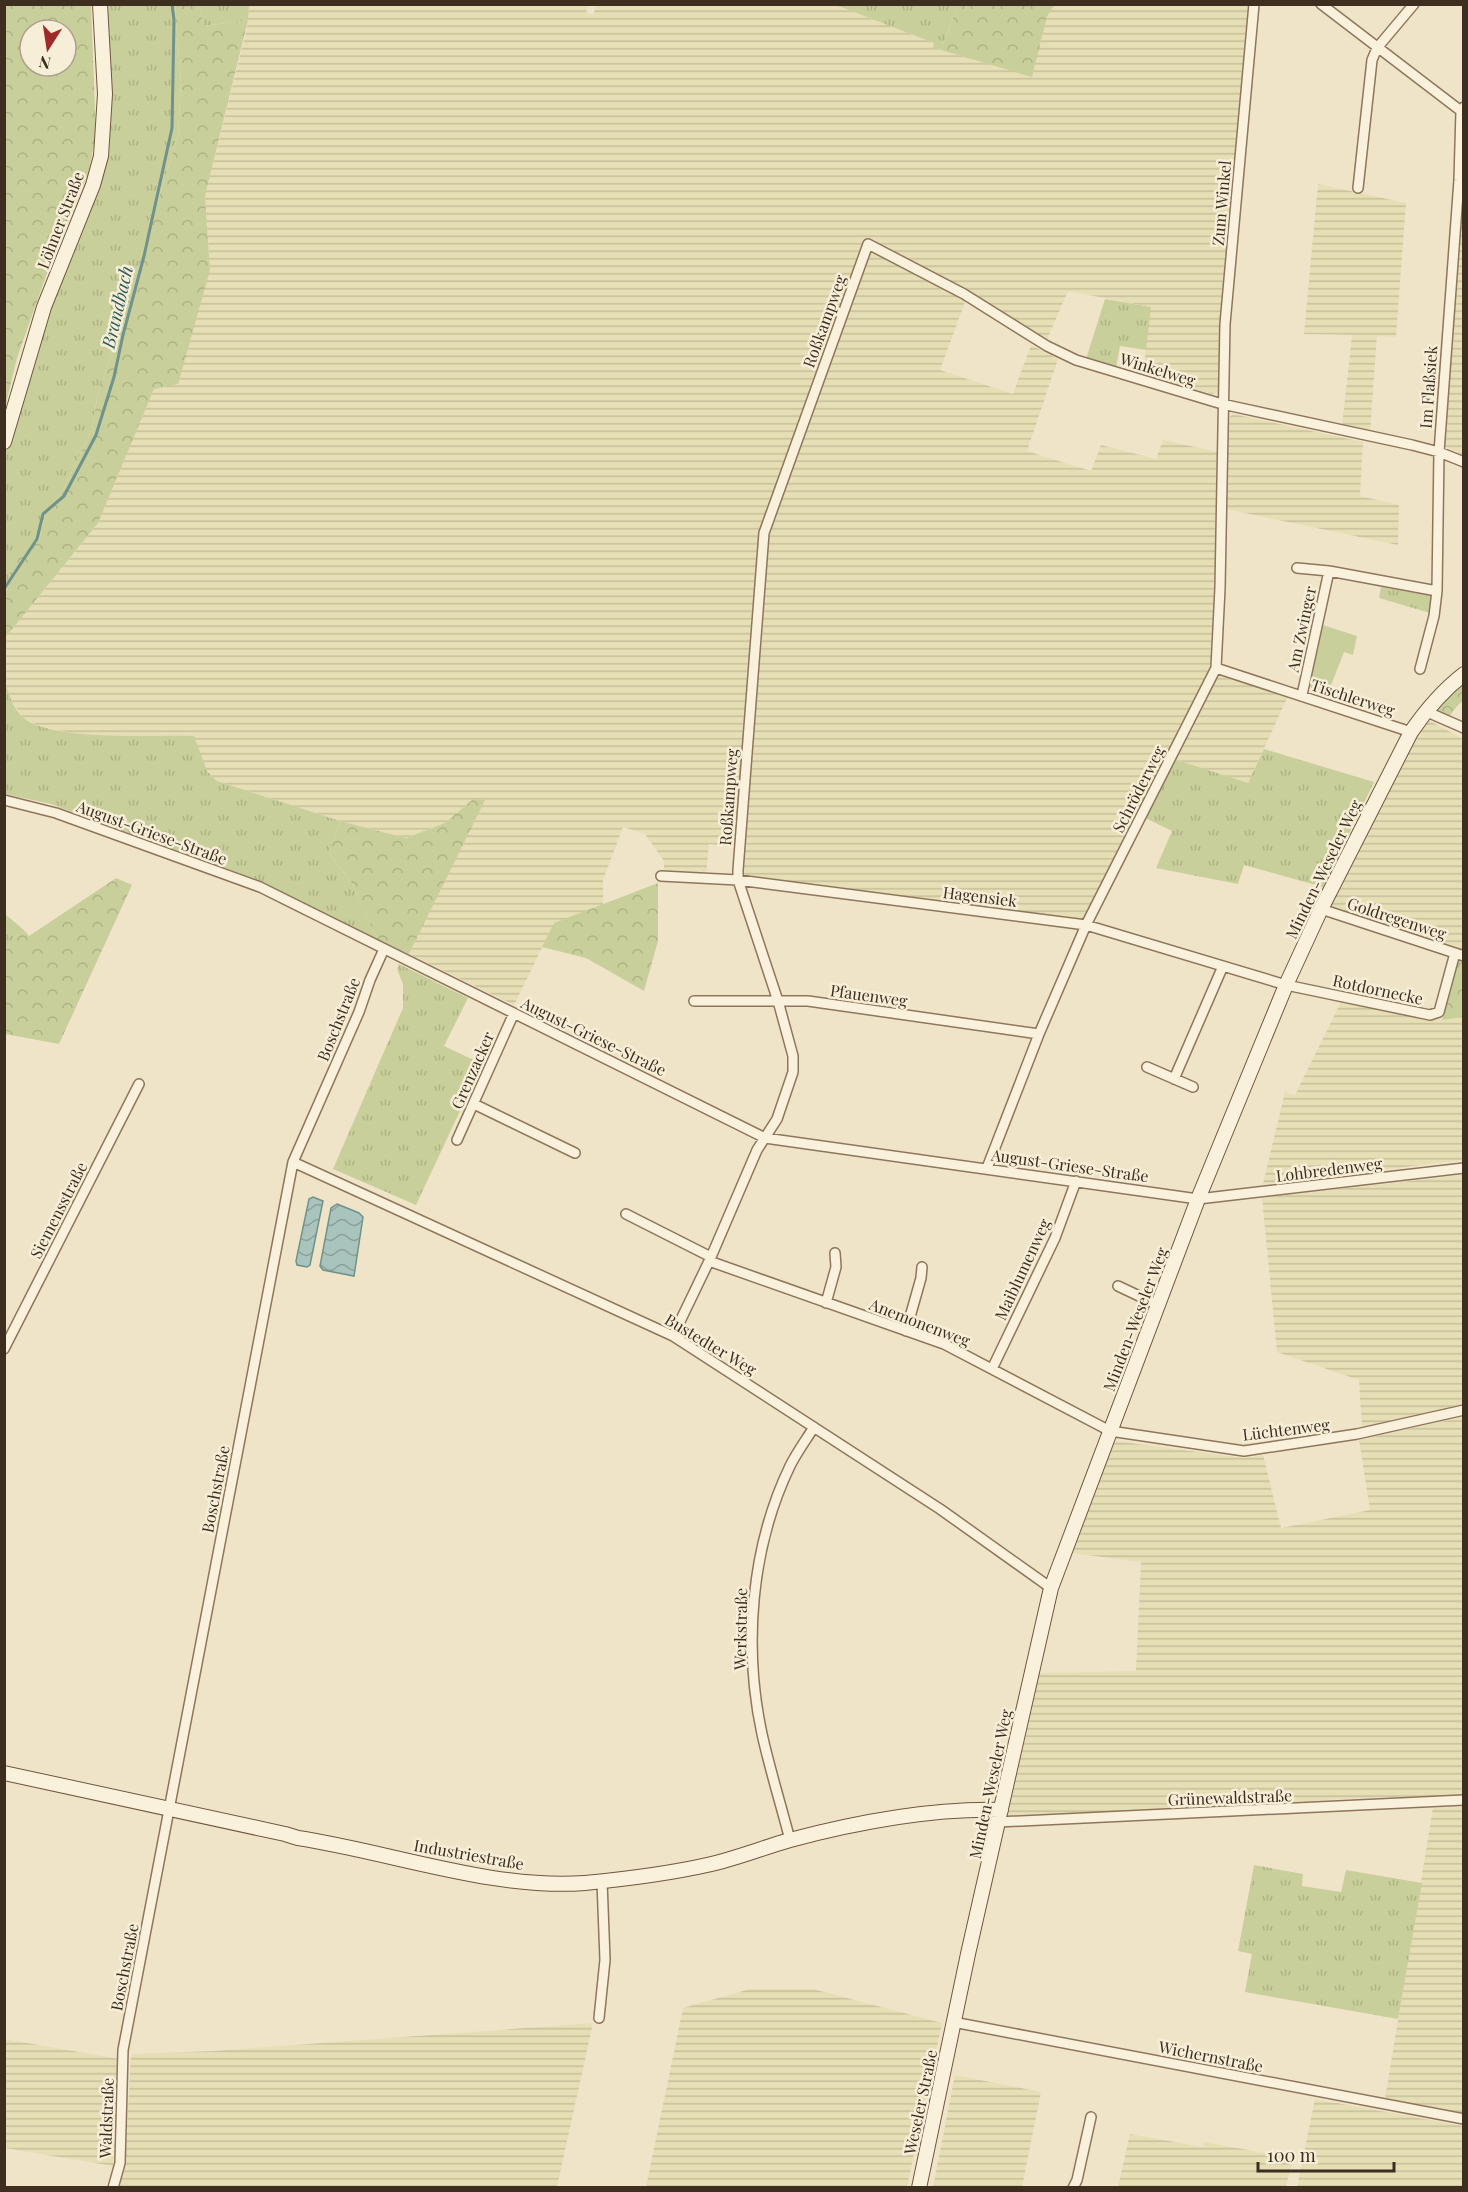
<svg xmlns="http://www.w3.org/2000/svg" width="1468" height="2192" font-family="'Playfair Display',serif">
<defs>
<pattern id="farmland-rules" width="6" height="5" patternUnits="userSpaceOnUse" patternTransform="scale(1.5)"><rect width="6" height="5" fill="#e6deb5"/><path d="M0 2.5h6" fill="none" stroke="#c6bf9b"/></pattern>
<pattern id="grass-tufts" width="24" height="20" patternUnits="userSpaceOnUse" patternTransform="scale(1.5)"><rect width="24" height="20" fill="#c9cf9b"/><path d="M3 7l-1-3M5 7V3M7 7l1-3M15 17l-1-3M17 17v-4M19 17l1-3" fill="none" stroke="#aeb285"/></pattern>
<pattern id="forest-crowns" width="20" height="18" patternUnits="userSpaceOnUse" patternTransform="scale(1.5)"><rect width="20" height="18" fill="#c9cf9b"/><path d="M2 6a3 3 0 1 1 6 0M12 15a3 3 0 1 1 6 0" fill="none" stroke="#aeb285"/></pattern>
<pattern id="water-waves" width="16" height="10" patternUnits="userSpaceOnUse" patternTransform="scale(1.5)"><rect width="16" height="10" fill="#a9c4bc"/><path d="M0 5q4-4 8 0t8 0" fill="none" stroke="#8ba098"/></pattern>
</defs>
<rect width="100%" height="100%" fill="#f0e4c8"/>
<path fill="url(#farmland-rules)" d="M 589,4 L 586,12 L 593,15 L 597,4 L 836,5 L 935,43 L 934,48 L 1032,76 L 1047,17 L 1054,5 L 1249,5 L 1220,315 L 1218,392 L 1212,394 L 1143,376 L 1150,307 L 1068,291 L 1045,344 L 968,294 L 940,370 L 1013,394 L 1031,345 L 1058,359 L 1027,451 L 1091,471 L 1101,445 L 1156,459 L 1163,440 L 1218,452 L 1213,670 L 1083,921 L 745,876 L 743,873 L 744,849 L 709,844 L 706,876 L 668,873 L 664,870 L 664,861 L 645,834 L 623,827 L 603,880 L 603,906 L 554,923 L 514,1005 L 409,954 L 484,801 L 473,799 L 446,823 L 406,838 L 340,821 L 217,781 L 207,771 L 72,733 L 41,727 L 23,718 L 8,695 L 4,678 L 5,638 L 98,523 L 154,388 L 210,270 L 205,196 L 247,28 L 249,5 Z
M 1318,184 L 1406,203 L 1396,337 L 1377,336 L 1370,432 L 1342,426 L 1352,335 L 1304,334 Z
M 1463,195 L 1463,455 L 1446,447 L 1444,444 L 1461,197 Z
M 1233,414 L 1363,442 L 1360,496 L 1399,505 L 1398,545 L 1226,509 L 1228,418 Z
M 1219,676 L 1288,696 L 1248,783 L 1174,759 L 1214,681 Z
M 1423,717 L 1463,739 L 1463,952 L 1335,911 L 1330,904 Z
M 1341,1002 L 1433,1020 L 1463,1017 L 1463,1160 L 1263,1184 L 1285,1092 L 1295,1095 Z
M 1463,1175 L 1463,1404 L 1362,1427 L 1359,1380 L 1277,1352 L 1262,1198 Z
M 1463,1417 L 1463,1795 L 1358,1798 L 1004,1820 L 1037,1673 L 1136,1671 L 1141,1562 L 1071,1553 L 1113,1445 L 1116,1441 L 1243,1458 L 1263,1455 L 1281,1528 L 1370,1510 L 1359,1440 Z
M 1463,1807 L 1463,2113 L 1385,2099 L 1433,1808 Z
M 750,1989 L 813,1989 L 942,2023 L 907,2187 L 646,2187 L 683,2008 Z
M 593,2023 L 557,2187 L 117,2188 L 125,2163 L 131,2054 L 214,2051 Z
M 4,2039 L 120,2059 L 113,2142 L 113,2166 L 5,2148 Z
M 955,2075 L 1041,2092 L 1022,2187 L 933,2187 Z
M 1315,2099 L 1463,2126 L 1463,2187 L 1297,2187 Z
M 1130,2134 L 1203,2147 L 1204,2142 L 1293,2158 L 1286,2187 L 1118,2187 Z"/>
<path fill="url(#grass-tufts)" d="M 105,5 L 175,5 L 181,83 L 178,136 L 97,398 L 92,430 L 60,496 L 45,514 L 39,541 C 12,557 12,560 7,590 L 5,591 L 4,457 L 55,294 L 106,159 C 116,109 108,55 105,5 Z
M 200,5 L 249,5 L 248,20 L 203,26 Z
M 836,5 L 958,5 L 941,50 L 933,48 L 934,43 Z
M 1105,299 L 1151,307 L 1146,350 L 1120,346 L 1116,368 L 1086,359 Z
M 1381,587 L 1434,596 L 1430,613 L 1379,598 Z
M 4,678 C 8,692 13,710 25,719 C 54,741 155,735 194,736 L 207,771 L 217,781 L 340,821 L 329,853 L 351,882 L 378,940 L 361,934 L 265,883 L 51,804 L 5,794 Z
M 1264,749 L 1374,782 L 1323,887 L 1244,865 L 1238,884 L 1156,868 L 1172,831 L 1143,817 L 1174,759 L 1248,783 Z
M 5,914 L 25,931 L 15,937 L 5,951 Z
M 399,964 L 468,998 L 444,1046 L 482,1064 L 416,1205 L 333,1169 L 403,1008 L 403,984 L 397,969 Z
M 1254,1865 L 1303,1874 L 1302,1886 L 1341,1892 L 1346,1870 L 1422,1883 L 1398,2019 L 1245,1992 L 1252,1954 L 1238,1951 Z"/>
<path fill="url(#forest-crowns)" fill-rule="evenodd" d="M 5,5 L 91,5 L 96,135 L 88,174 L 57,245 L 17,358 L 5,408 ZM 30,30 L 66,30 L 66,66 L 30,66 Z
M 175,5 L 200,5 L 203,26 L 248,20 L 205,196 L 210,270 L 178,384 L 154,389 L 98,523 L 5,638 L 5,643 L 5,591 L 7,590 C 12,559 12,557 39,541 L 45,514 L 60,496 L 92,430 L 97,398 L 178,136 L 181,83 Z
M 958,5 L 1054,5 L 1047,17 L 1032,77 L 941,50 Z
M 1463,680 L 1463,701 L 1458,705 L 1448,718 L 1432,710 Z
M 473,799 L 485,800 L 409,954 L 378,940 L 351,882 L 329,853 L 340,821 L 406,838 L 445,823 Z
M 116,878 L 132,885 L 59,1044 L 5,1034 L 5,951 L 15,937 L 25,931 L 29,936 Z
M 658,883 L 658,941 L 644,991 L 586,958 L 542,947 L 554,923 Z
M 1463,960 L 1463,1017 L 1442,1020 L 1454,966 L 1459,961 Z"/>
<path fill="#c9cf9b" d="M 1323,625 L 1357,636 L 1353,655 L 1344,652 L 1326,698 C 1318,695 1312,694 1310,685 Z"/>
<path fill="url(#water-waves)" stroke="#6f938a" stroke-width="1.5" d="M 313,1197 L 323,1201 L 310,1265 L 307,1267 L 297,1265 L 296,1261 L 309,1199 Z
M 337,1204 L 359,1213 L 363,1217 L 354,1276 L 323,1270 L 320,1266 L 331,1208 Z"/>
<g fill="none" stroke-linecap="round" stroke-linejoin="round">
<path stroke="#6f938a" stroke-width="3" d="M 4,589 L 37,539 L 43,514 L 64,496 L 96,435 L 114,377 L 123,335 L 144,256 L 172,128 L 174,20 L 172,4"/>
<g stroke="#8d765c" stroke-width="12">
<path id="street" d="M 1321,4 L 1461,111
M 1358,188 L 1372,60 L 1377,48 L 1414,4
M 1297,568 L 1329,571
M 1216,668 L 1411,732
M 1420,669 L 1434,616 L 1437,591 L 1439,452 L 1459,180 L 1461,111 L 1464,107
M 1302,695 L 1329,571 L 1437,591
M 1425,711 L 1464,728
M 4,800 L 56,813 L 260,887 L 765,1138 L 1198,1199 L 1464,1168
M 661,876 L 738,880 L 1086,925 L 1286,985 L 1430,1015 L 1439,1012 L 1455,953
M 1321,909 L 1464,956
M 694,1001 L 808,1001 L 1039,1034
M 1147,1067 L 1193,1087
M 1174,1079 L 1223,966
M 474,1104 L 575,1153
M 457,1140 L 514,1013
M 293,1162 L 673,1336 L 940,1509 L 1051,1588
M 987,1168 L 1039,1034 L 1086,925 L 1216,668 L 1220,588 L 1225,324 L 1254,4
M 626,1214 L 711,1257
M 709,1261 L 944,1344 L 1110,1431 L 1244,1451 L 1357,1434 L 1464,1410
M 1118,1286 L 1158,1305
M 826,1303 L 836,1267 L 835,1253
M 906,1331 L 921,1278 L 922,1267
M 673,1336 L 711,1257 L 757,1150 L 777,1119 L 793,1072 L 793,1056 L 778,1001 L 738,880 L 738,870 L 764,533 L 868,244 L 964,294 L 1047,346 L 1076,360 L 1222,404 L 1412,445 L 1439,452 L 1464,462
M 4,1349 L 139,1084
M 992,1369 L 1055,1238 L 1076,1181
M 998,1822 L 1464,1800
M 790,1840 C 781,1805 770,1770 762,1734 C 743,1646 751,1547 790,1466 C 797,1452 806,1440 814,1427
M 599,2018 L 605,1960 L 602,1881
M 953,2022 L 1464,2119
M 113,2188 L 120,2163 L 123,2050 L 293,1162 L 359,1012 L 370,980 L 384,949
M 1073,2188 L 1077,2180 L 1091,2117"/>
</g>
<g stroke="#6f573f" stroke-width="16">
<path id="secondary" d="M 4,442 L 44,307 L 93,185 L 101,156 L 105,94 L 100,4
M 4,1773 L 285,1834 L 298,1838 C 390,1852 493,1890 585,1883 C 626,1879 667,1874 707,1865 C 735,1859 762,1848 790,1840 C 858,1822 930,1808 1001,1810
M 919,2188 L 968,1954 L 1051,1588 L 1198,1199 L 1286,985 L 1321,909 L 1411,732 C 1426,710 1442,691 1464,674"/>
</g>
<use href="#street" stroke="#faf1dc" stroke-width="9"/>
<use href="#secondary" stroke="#faf1dc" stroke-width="14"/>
</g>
<g text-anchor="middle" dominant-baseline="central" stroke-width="5" stroke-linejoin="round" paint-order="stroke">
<g font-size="16" fill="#3d2e20" stroke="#f7eed8">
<text transform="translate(1221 203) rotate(-85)">Zum Winkel</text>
<text transform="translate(60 220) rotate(-69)">Löhner Straße</text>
<text transform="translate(824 321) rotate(-70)">Roßkampweg</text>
<text transform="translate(1158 369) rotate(17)">Winkelweg</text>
<text transform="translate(1428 387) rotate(-86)">Im Flaßsiek</text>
<text transform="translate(1301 629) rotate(-78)">Am Zwinger</text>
<text transform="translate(1353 697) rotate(18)">Tischlerweg</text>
<text transform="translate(1138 789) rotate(-63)">Schröderweg</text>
<text transform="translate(728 797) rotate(-86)">Roßkampweg</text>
<text transform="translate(152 832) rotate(20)">August-Griese-Straße</text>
<text transform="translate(1323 869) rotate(-64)">Minden-Weseler Weg</text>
<text transform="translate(980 896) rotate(7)">Hagensiek</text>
<text transform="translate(1397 918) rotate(18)">Goldregenweg</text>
<text transform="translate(1378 989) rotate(12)">Rotdornecke</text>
<text transform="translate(869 995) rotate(8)">Pfauenweg</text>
<text transform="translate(338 1019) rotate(-68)">Boschstraße</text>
<text transform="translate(594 1036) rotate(26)">August-Griese-Straße</text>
<text transform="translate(472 1070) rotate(-66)">Grenzacker</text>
<text transform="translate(1070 1165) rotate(8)">August-Griese-Straße</text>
<text transform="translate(1329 1169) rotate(-7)">Lohbredenweg</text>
<text transform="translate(58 1210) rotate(-63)">Siemensstraße</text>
<text transform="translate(1022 1269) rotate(-65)">Maiblumenweg</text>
<text transform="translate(1135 1319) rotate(-69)">Minden-Weseler Weg</text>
<text transform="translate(920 1322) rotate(21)">Anemonenweg</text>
<text transform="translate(711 1344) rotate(31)">Bustedter Weg</text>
<text transform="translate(1286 1429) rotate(-7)">Lüchtenweg</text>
<text transform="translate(215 1489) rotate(-79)">Boschstraße</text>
<text transform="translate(740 1629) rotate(-89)">Werkstraße</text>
<text transform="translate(990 1784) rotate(-78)">Minden-Weseler Weg</text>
<text transform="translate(1230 1797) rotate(-2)">Grünewaldstraße</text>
<text transform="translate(469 1854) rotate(10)">Industriestraße</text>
<text transform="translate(124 1967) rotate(-79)">Boschstraße</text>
<text transform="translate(1211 2056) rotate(11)">Wichernstraße</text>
<text transform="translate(920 2102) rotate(-78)">Weseler Straße</text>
<text transform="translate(106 2118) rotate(-88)">Waldstraße</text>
</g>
<g font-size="18" font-style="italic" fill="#2f5d5a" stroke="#f7eed8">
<text transform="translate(117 307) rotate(-77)">Brandbach</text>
</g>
</g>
<rect width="1468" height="2192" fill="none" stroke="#3d2e20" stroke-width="12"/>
<g transform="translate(48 48) rotate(192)"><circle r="28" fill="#f7eed8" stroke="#ada18e" stroke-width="1.5"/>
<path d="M0-4.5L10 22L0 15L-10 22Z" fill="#9e2a2b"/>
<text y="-9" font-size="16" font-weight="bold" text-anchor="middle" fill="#3d2e20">N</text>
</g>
<path d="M1258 2162v9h136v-9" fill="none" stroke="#3d2e20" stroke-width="3"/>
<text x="1267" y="2162" font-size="18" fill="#3d2e20" stroke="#f7eed8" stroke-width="4.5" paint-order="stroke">100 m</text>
</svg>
